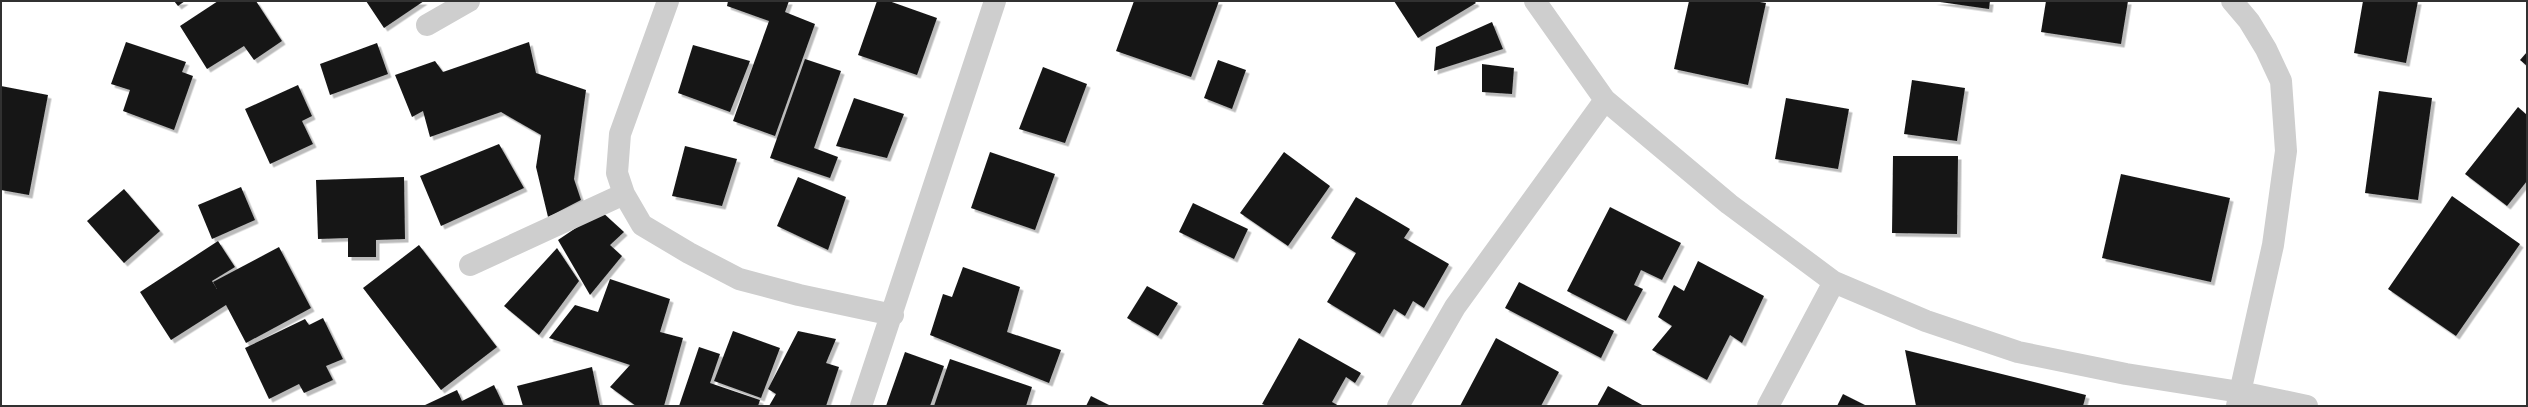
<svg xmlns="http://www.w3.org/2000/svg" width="2528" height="407" font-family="Karla,sans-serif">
<defs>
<filter id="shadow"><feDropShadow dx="3.5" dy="3.5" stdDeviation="0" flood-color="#0004"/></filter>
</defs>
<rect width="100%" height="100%" fill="#fff"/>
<path fill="#181818" filter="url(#shadow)" d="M 174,1 L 185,1 L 178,6 Z
M 218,1 L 256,1 L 282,41 L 254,60 L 244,46 L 207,69 L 180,26 Z
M 366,1 L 424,1 L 384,28 Z
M 728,1 L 789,1 L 785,12 L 815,24 L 775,136 L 733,121 L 769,21 L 727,6 Z
M 877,1 L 889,1 L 937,18 L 917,75 L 858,55 Z
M 1134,1 L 1219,1 L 1191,77 L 1116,51 Z
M 1394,1 L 1474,1 L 1476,3 L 1418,38 Z
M 1689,1 L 1754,1 L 1766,3 L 1748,85 L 1674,69 Z
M 1933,1 L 1990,1 L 1989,9 Z
M 2046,1 L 2128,1 L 2121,44 L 2041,32 Z
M 2363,1 L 2418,1 L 2406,63 L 2354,53 Z
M 1492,22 L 1503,49 L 1434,71 L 1436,47 Z
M 126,42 L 186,62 L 182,72 L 193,76 L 174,130 L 123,111 L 130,90 L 111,84 Z
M 529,42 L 536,73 L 586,90 L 574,179 L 581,200 L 548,217 L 536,167 L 541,135 L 501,112 L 430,137 L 423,111 L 412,117 L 395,75 L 435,61 L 443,72 Z
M 377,43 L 388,74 L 330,95 L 320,64 Z
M 693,45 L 750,61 L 730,112 L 678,93 Z
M 2527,52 L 2527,66 L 2520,60 Z
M 805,59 L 841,71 L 814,148 L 838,157 L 830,178 L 770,158 Z
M 1218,60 L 1246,70 L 1232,109 L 1204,98 Z
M 1482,64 L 1514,68 L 1512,94 L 1482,92 Z
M 1043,67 L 1087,84 L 1065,143 L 1019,129 Z
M 1912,80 L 1965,88 L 1957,141 L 1904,134 Z
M 298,85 L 312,116 L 302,121 L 313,144 L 270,164 L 245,109 Z
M 1,86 L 48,95 L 29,195 L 1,190 Z
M 2379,91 L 2432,98 L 2418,200 L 2365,193 Z
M 854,98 L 904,114 L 887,158 L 836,146 Z
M 1786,98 L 1849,109 L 1838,169 L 1775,159 Z
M 2518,107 L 2527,115 L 2527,181 L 2507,206 L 2465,174 Z
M 499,144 L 524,188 L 441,226 L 420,176 Z
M 685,146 L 737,159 L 722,206 L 672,196 Z
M 990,152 L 1055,174 L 1035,230 L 971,208 Z
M 1284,152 L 1330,186 L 1288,246 L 1240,213 Z
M 1893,156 L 1958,156 L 1957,234 L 1892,233 Z
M 2121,174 L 2230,198 L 2211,282 L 2102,258 Z
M 404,177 L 405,239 L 376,240 L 376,257 L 348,257 L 348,238 L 318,239 L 316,180 Z
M 798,177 L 846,197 L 828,250 L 777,226 Z
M 241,187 L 255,220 L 212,239 L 198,205 Z
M 124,189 L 160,231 L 124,263 L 87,221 Z
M 2452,196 L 2520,244 L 2456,336 L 2388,289 Z
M 1356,197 L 1410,229 L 1404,238 L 1449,264 L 1424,308 L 1413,301 L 1405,316 L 1394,309 L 1380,334 L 1327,302 L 1356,253 L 1331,238 Z
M 1193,203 L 1248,229 L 1234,259 L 1179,232 Z
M 1610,207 L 1681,243 L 1662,280 L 1641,270 L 1634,285 L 1643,289 L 1626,321 L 1567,291 Z
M 601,211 L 624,232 L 610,245 L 622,256 L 590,295 L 558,240 Z
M 218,241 L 235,267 L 212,281 L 217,289 L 213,282 L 279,247 L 311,308 L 246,343 L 226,305 L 171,340 L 140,292 Z
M 419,245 L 497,347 L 441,390 L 363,288 Z
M 557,248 L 579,281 L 539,335 L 504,306 Z
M 1698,261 L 1764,296 L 1742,343 L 1730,335 L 1707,380 L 1652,350 L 1672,326 L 1658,317 L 1674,285 L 1684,291 Z
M 963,267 L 1020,287 L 1007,332 L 1061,350 L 1049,383 L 930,335 L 943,294 L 952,297 Z
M 610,279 L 670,299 L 660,332 L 683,338 L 664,406 L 636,406 L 610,387 L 630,365 L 549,338 L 575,305 L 598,312 Z
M 1519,282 L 1614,331 L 1601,358 L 1505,308 Z
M 1147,286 L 1178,303 L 1158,336 L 1127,318 Z
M 323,318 L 343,359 L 326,366 L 333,380 L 304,393 L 299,384 L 269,399 L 245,348 L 305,319 L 309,325 Z
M 733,331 L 780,348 L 761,398 L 714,381 Z
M 798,331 L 836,339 L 826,363 L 839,367 L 826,406 L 769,406 L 776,394 L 768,389 Z
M 1299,338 L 1361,373 L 1355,383 L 1346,377 L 1332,402 L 1339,406 L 1267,406 L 1262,404 Z
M 1496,338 L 1559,372 L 1541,406 L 1460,406 Z
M 699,347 L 720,354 L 710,383 L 760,400 L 758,406 L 679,406 Z
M 1905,350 L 2086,395 L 2083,406 L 1916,406 Z
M 905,352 L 944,366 L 930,406 L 886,406 Z
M 950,359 L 1032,387 L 1026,406 L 934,406 Z
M 592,367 L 600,406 L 523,406 L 517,386 Z
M 494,385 L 504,406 L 423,406 L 457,390 L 462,401 Z
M 1608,386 L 1644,406 L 1597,406 Z
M 1843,394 L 1867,406 L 1837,406 Z
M 1091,396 L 1111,406 L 1086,406 Z"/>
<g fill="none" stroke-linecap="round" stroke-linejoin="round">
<path stroke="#cecece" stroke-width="22" d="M 668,1 L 620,134 L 617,173 L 624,194 L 642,225 L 689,253 L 739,279 L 799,295 L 893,315
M 1535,1 L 1605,100 L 1729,204 L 1834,282 L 1926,321 L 2018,352 L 2126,374 L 2240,392 L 2307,406
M 2232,1 L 2249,21 L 2266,49 L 2281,81 L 2286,151 L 2273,245 L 2237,406
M 427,25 L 469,1
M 470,265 L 624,194
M 861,406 L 995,1
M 1398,406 L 1455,307 L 1605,100
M 1768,406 L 1834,282"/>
</g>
<rect width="2528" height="407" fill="none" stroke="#313131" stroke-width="4"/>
</svg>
